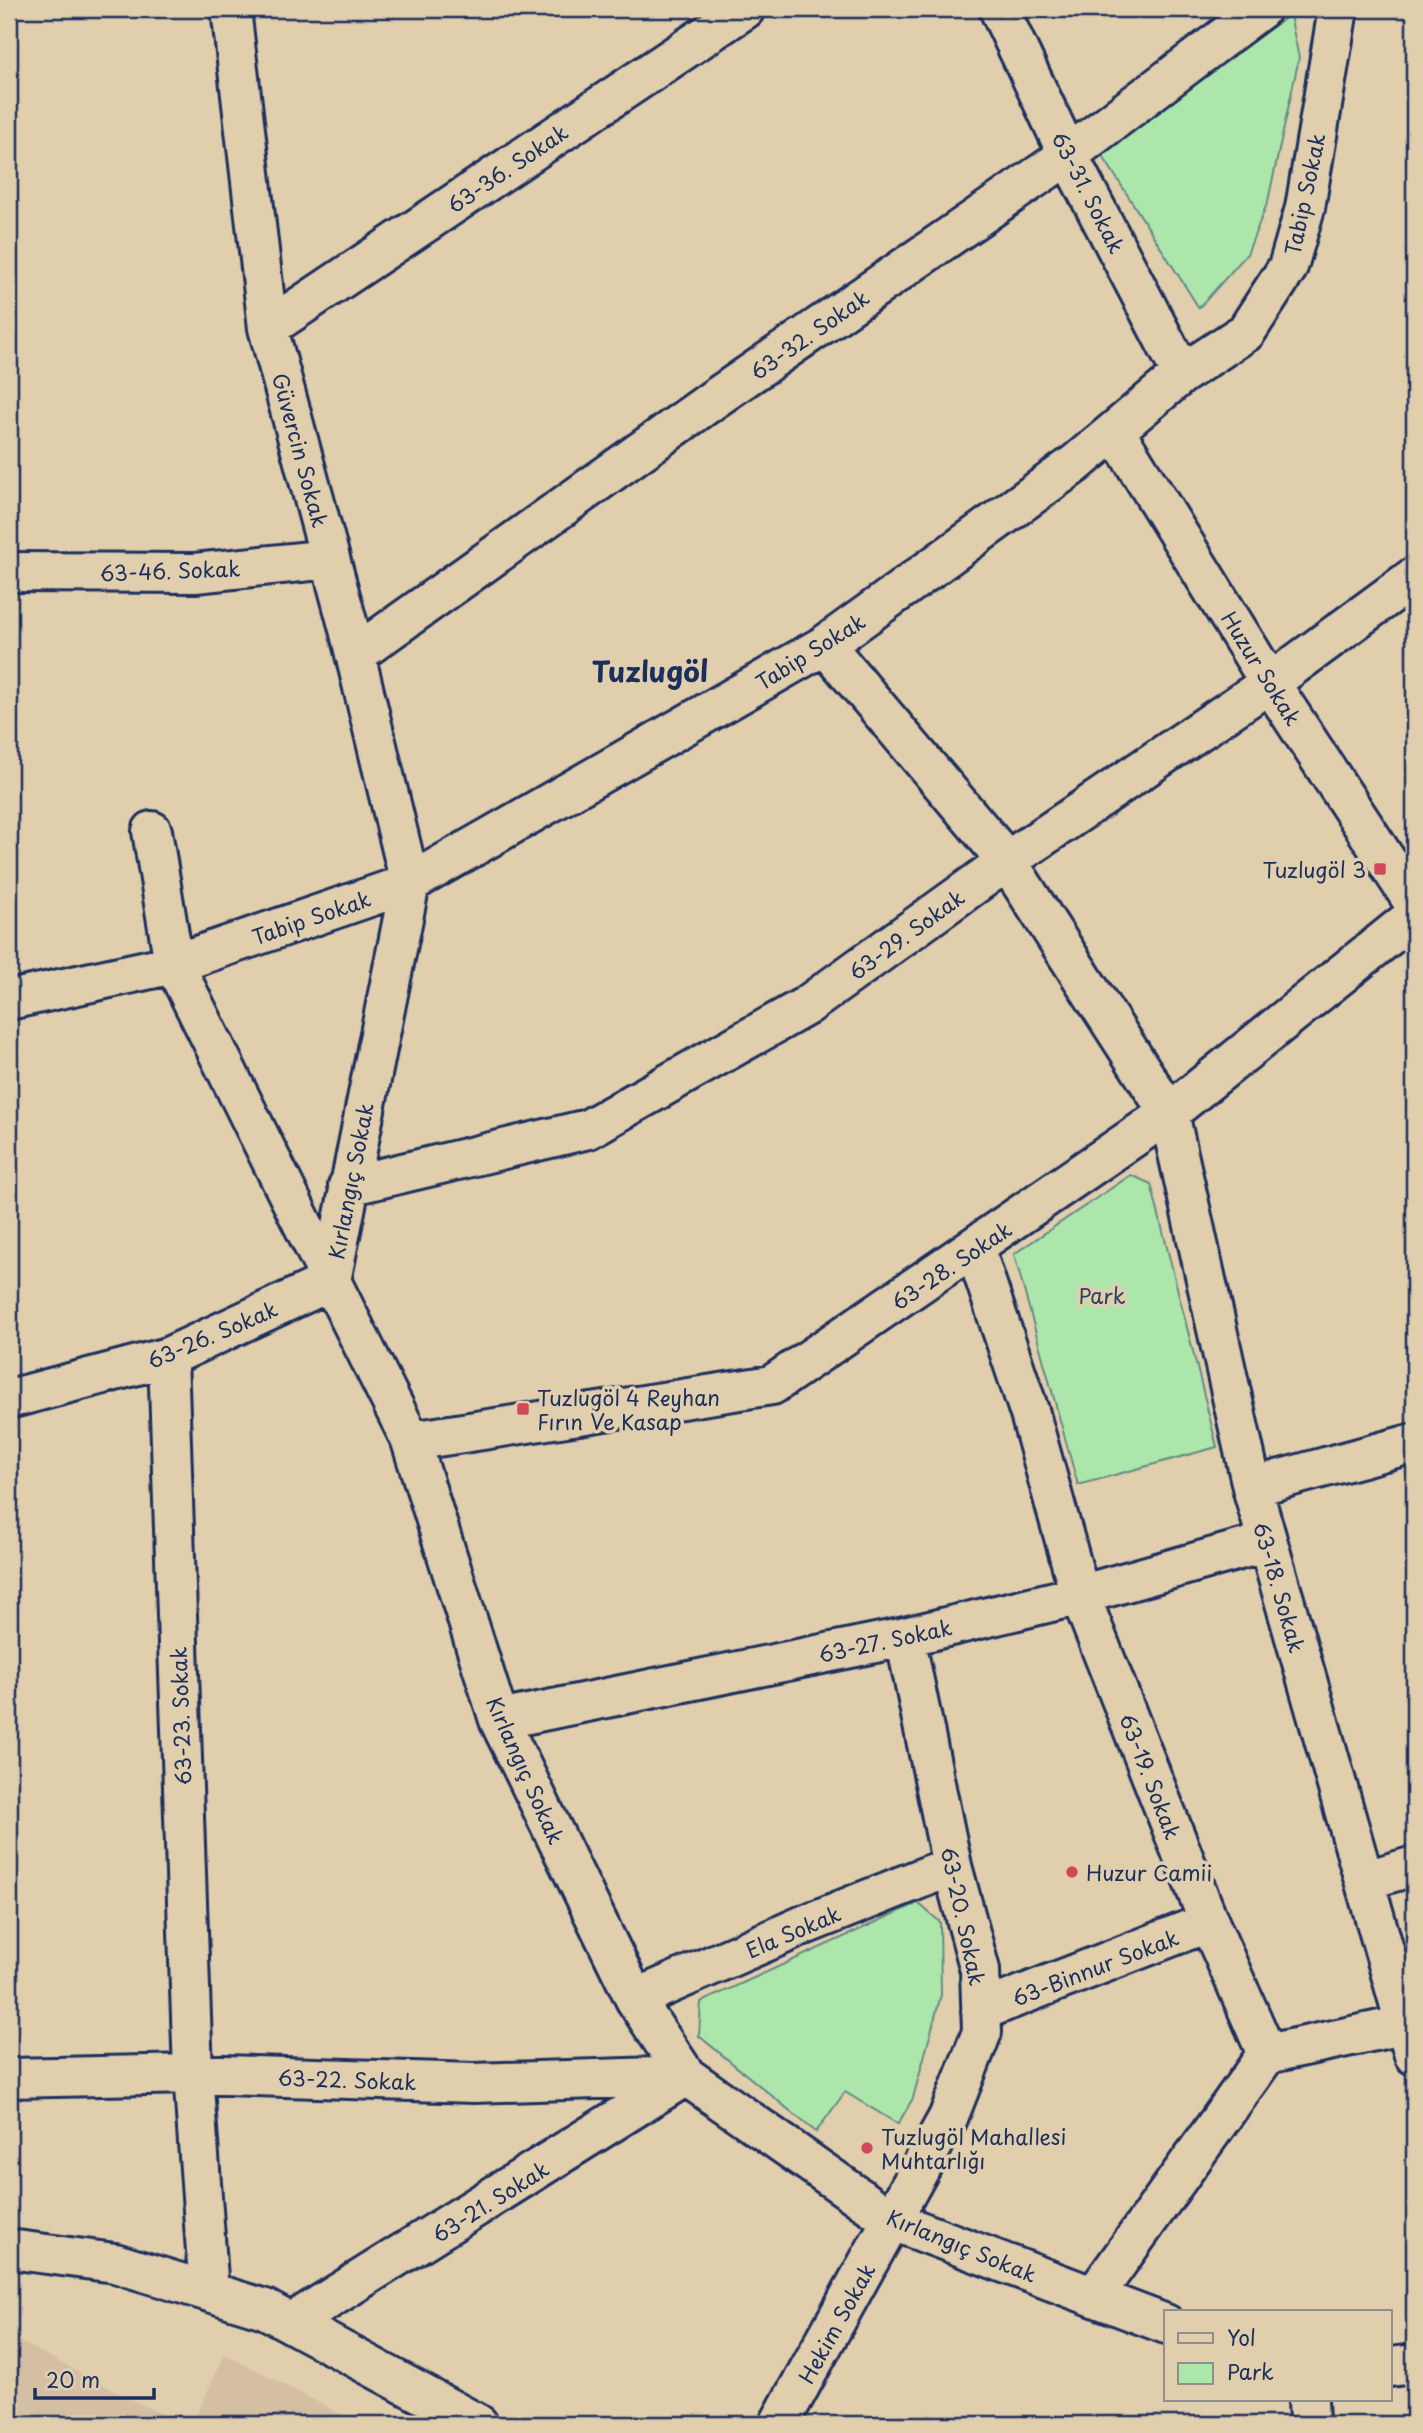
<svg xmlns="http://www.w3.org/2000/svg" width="1423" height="2433" font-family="'Playpen Sans',sans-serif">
<rect width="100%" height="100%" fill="#e1ceac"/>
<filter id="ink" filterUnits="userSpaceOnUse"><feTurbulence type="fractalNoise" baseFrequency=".0143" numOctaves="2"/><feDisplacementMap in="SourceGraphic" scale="14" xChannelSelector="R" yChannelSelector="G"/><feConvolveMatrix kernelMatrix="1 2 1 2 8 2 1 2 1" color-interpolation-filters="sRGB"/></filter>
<g filter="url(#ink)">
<path fill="#d4bfa3" d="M 9,2336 L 180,2424 L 9,2424 Z
M 225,2354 L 360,2424 L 192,2424 Z"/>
<path fill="#ade6ab" stroke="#648a84" stroke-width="2" d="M 1290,15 L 1299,58 L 1268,201 L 1247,254 L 1199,308 L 1099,150 Z
M 1131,1175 L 1151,1184 L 1217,1447 L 1078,1485 L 1014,1254 Z
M 918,1903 L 940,1922 L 941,1995 L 913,2098 L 898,2124 L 845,2092 L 816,2132 L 699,2036 L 701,2002 Z"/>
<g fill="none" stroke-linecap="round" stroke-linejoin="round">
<g stroke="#1b2f5e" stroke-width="44">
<path id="minor" d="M 231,9 L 268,328 L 349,629 L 410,883 L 331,1281 L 411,1441 L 499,1720 L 635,1999 L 686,2076 L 893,2221 L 1166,2324
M 999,9 L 1068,155 L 1182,374
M 268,328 L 745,9
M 1115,431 L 1270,683 L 1414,903
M 9,572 L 195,573 L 330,559
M 825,645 L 1007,861 L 1169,1113 L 1252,1487 L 1414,2055
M 355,655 L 714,399 L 1068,155 L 1261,9
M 9,1000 L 174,964 L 410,883 L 825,645 L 1075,464 L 1182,374 L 1246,332 L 1288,267 L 1305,208 L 1338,9
M 348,1186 L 588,1129 L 806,1006 L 1007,861 L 1270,683 L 1414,577
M 975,1249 L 1030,1414 L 1080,1595 L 1209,1922 L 1267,2054 L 1094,2296
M 168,1357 L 193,2074 L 209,2292
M 9,1399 L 168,1357 L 331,1281 L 174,964 L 152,831
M 411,1441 L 772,1385 L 1169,1113 L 1414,916
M 1252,1487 L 1414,1443
M 499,1720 L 905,1637 L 1080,1595 L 1267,1542
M 1366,1880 L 1414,1866
M 635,1999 L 804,1925 L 952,1866
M 981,2011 L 1209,1922
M 1267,2054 L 1408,2024
M 9,2078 L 193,2074 L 474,2083 L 686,2076
M 9,2249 L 115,2263 L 265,2309 L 478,2424
M 291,2323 L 684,2077
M 1390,2367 L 1414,2364
M 1308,2400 L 1309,2424
M 779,2424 L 948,2118 L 982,2032 L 980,1970 L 952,1866 L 905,1637"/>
</g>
<use href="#minor" stroke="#e1ceac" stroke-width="38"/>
</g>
</g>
<g fill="#d1495b" stroke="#e1ceac" stroke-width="2.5">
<rect x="1373" y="862" width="14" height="14" rx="3.5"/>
<rect x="516" y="1402" width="14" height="14" rx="3.5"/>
<circle cx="1072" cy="1872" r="7"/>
<circle cx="867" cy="2148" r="7"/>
</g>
<g text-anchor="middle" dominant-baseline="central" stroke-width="7" stroke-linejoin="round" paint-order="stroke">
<g font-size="21" fill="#1b2f5e" stroke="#e1ceac">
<text transform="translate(507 168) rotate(-34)">63-36. Sokak</text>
<text transform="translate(1089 192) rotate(63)">63-31. Sokak</text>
<text transform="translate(1304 194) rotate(-78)">Tabip Sokak</text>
<text transform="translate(809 334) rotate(-35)">63-32. Sokak</text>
<text transform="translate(301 450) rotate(75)">Güvercin Sokak</text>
<text transform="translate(170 570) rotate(-2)">63-46. Sokak</text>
<text transform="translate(810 651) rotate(-32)">Tabip Sokak</text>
<text transform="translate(1262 668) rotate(58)">Huzur Sokak</text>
<text transform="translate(311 917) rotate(-19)">Tabip Sokak</text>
<text transform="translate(906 934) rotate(-36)">63-29. Sokak</text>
<text transform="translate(350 1181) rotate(-79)">Kırlangıç Sokak</text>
<text transform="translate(951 1265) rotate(-34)">63-28. Sokak</text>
<text transform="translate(212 1334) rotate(-23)">63-26. Sokak</text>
<text transform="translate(1280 1587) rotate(74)">63-18. Sokak</text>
<text transform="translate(885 1640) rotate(-12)">63-27. Sokak</text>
<text transform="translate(180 1716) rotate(-92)">63-23. Sokak</text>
<text transform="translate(526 1770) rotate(66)">Kırlangıç Sokak</text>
<text transform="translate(1151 1776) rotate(69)">63-19. Sokak</text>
<text transform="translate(964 1916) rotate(78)">63-20. Sokak</text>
<text transform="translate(793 1931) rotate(-23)">Ela Sokak</text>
<text transform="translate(1095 1967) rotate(-21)">63-Binnur Sokak</text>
<text transform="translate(347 2079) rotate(2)">63-22. Sokak</text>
<text transform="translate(490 2201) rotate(-32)">63-21. Sokak</text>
<text transform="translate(962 2245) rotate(22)">Kırlangıç Sokak</text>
<text transform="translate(836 2323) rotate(-61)">Hekim Sokak</text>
</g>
<g font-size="21" fill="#1b2f5e" stroke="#e1ceac" text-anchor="start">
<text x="1366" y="869" text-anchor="end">Tuzlugöl 3</text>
<text x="537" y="1397">Tuzlugöl 4 Reyhan<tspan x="537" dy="24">Fırın Ve Kasap</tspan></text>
<text x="1086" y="1872">Huzur Camii</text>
<text x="881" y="2136">Tuzlugöl Mahallesi<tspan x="881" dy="24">Muhtarlığı</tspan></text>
</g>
<g font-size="21" fill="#2a4166" stroke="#e1ceac">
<text x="1102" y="1295">Park</text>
</g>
<g font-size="28" font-weight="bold" fill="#1b2f5e" stroke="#e1ceac">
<text x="650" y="670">Tuzlugöl</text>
</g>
</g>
<rect width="1423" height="2433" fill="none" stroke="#e1ceac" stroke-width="35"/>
<rect x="18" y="18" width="1388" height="2398" fill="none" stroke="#1b2f5e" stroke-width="2.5" filter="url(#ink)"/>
<rect x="1164" y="2310" width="228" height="91" fill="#e1ceac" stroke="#928e8d" stroke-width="2"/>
<rect x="1178" y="2333" width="35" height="10" fill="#e1ceac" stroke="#928e8d" stroke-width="2"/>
<text x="1227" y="2346" font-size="21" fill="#1b2f5e">Yol</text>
<rect x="1178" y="2363" width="35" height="21" fill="#ade6ab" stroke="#928e8d" stroke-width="2"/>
<text x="1227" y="2380" font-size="21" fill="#1b2f5e">Park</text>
<path d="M35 2388v10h119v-10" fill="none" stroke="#1b2f5e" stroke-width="3.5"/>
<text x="46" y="2388" font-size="21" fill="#1b2f5e" stroke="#e1ceac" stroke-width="5" paint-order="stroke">20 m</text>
</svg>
